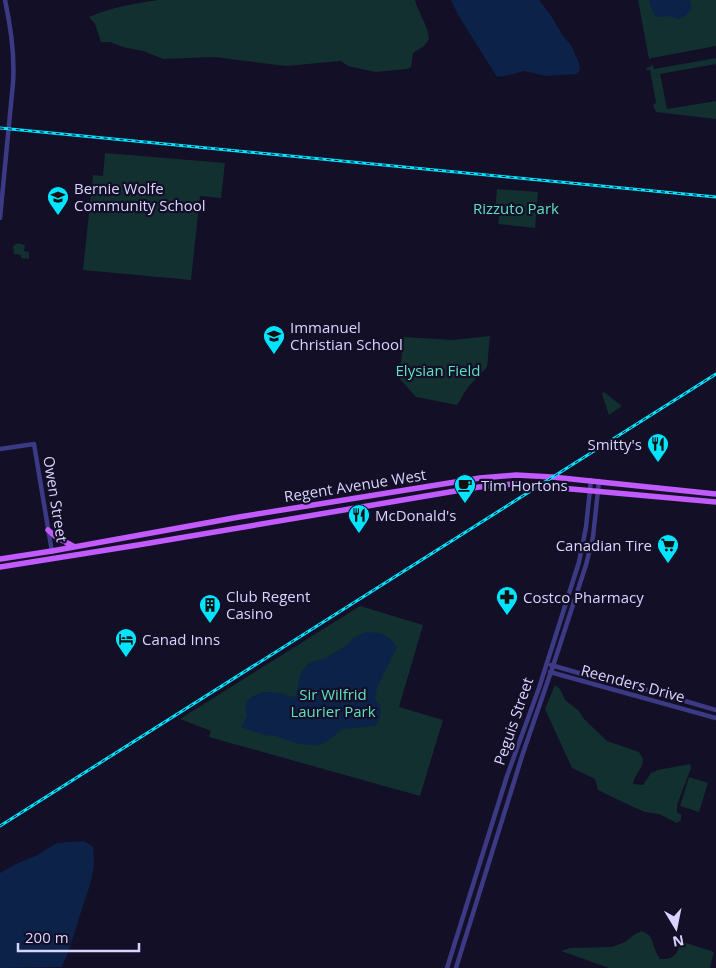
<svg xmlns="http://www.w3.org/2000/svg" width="716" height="968" font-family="'Open Sans',sans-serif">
<rect width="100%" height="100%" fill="#130f26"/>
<path fill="#12302f" d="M 158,0 L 415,0 C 418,13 428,25 429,39 L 424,46 L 413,53 L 411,67 L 407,69 L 375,72 L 348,66 L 341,61 L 286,66 L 214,57 L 163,59 L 143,51 L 123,47 L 110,42 L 101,42 L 95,24 L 89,17 C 112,7 133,4 158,0 Z
M 638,0 L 716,0 L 716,46 L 652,58 L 649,59 Z
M 716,58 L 716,64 L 660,74 L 667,109 L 716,101 L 716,119 L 656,112 L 653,105 L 655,104 L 656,102 L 650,70 L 646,70 L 647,68 L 653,65 L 654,69 Z
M 105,153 L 225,163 L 221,198 L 200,196 L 191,280 L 83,270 L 93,175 L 103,176 Z
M 497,189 L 538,192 L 535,228 L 498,224 L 499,217 L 495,213 Z
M 18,243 L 25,245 L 24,251 L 29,252 L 29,259 L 21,258 L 21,255 L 14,254 L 13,246 Z
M 490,336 L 487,367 L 468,387 L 457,405 L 416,397 L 399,378 L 404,337 L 453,340 Z
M 604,392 L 622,406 L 609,415 L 602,394 Z
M 360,606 L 423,625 L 399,707 L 443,720 L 420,796 L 209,737 L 211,731 L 180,719 Z
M 555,685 L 560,689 L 565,700 L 579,711 L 583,718 L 607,741 L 639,752 L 643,759 C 643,769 634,775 633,784 L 643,785 L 651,773 L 658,770 L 690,764 L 691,768 L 677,805 L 677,813 L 681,814 L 681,820 L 677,823 L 659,814 L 645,812 L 633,807 L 598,790 L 595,779 L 572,768 L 545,709 Z
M 689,777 L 708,783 L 699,812 L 680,806 Z
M 642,931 L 650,936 L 656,952 L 660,959 C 670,959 675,958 679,948 L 674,942 L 674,939 L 714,952 L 710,968 L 609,968 L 561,951 L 570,948 L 612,947 L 625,942 L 635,934 Z"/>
<path fill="#0c2248" d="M 451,0 L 539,0 L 550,14 L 563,36 L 571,45 L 579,63 L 580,70 L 577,74 L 546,76 L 524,71 L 505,76 L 497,77 L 458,15 Z
M 649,0 L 690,0 L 692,9 L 686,15 L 679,19 L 669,16 L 656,17 C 653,15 653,8 649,3 Z
M 366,632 C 382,633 387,634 397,647 L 377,687 L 375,699 L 380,705 C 381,715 381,720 375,726 L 342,729 L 329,740 L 317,746 L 295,743 L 276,736 L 264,735 L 241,727 L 247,716 L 245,705 L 248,700 L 253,696 L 263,692 L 270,692 L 281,693 L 288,696 L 295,697 L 301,672 L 309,663 L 325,658 L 339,650 L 347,645 L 353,638 Z
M 84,841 L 93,847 C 97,871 88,890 81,912 C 75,931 70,949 62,967 L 0,968 L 0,873 L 16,864 L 35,856 L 57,843 Z"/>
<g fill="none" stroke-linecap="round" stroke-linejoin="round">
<path stroke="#3d3a85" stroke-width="4.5" d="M 0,218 L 13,83 C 15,55 11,28 5,0
M 0,449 L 34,444 L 52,552
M 551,665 L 603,680 L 651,691 L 716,710
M 550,672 L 716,718
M 447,968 L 507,776 L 539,688 L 579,562 L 586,527 L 591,480
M 456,968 L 523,753 L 553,666 L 586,565 L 593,537 L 599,481"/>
<path stroke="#c25bff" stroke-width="5.5" d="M 48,530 L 56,537 L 73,546
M 0,559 L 52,551 L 239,517 L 480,478 L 516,475 L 552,477 L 716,494
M 0,567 L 138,545 L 479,487 L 513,484 L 538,486 L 716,502"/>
<g stroke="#00e5ff" stroke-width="3">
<path id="rail" d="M 0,128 L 716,197
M 0,826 L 716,374"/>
</g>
<use href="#rail" stroke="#130f26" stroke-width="1" stroke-dasharray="4" stroke-linecap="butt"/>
</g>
<defs>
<g id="school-pin" transform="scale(1.125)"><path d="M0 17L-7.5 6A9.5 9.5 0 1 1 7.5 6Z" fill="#00e5ff" stroke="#130f26"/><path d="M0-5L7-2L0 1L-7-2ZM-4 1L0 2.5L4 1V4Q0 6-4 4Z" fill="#111"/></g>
<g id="restaurant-pin" transform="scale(1.125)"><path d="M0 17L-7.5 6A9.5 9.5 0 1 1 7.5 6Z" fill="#00e5ff" stroke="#130f26"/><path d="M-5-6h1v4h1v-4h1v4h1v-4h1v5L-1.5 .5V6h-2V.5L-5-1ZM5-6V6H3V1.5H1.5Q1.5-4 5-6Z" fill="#111"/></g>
<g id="cafe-pin" transform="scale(1.125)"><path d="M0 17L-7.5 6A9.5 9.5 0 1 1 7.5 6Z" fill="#00e5ff" stroke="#130f26"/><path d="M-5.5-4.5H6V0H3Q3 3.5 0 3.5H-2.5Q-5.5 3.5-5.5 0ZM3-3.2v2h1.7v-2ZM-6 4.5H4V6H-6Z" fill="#111"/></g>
<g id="supermarket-pin" transform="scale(1.125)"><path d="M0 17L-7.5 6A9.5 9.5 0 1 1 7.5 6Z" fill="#00e5ff" stroke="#130f26"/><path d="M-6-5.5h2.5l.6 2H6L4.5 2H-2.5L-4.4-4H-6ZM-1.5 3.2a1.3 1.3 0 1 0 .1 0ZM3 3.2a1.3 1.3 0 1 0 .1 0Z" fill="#111"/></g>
<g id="pharmacy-pin" transform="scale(1.125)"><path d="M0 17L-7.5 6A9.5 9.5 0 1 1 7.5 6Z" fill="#00e5ff" stroke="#130f26"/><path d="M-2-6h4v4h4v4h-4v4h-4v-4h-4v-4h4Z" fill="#111"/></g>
<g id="building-pin" transform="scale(1.125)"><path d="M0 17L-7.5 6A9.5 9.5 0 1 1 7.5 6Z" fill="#00e5ff" stroke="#130f26"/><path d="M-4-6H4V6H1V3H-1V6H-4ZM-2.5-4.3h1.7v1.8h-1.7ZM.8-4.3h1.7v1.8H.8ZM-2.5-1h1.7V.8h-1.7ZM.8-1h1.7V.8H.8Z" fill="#111"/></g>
<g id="hotel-pin" transform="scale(1.125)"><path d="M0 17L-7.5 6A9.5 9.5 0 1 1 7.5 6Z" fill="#00e5ff" stroke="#130f26"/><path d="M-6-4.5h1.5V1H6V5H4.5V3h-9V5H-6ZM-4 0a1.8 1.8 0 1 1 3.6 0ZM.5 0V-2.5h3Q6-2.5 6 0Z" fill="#111"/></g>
</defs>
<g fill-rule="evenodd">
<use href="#school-pin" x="58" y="197"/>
<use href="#school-pin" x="274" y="336"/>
<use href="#restaurant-pin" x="658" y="444"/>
<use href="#cafe-pin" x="465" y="485"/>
<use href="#restaurant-pin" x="359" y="515"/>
<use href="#supermarket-pin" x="668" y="545"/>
<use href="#pharmacy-pin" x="507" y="597"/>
<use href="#building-pin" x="210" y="605"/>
<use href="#hotel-pin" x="126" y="639"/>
</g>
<g text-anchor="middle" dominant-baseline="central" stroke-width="4.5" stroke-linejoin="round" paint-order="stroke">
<g font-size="15" fill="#d9d4ff" stroke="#130f26" text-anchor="start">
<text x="74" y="188">Bernie Wolfe<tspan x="74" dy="17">Community School</tspan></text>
<text x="290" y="327">Immanuel<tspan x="290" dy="17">Christian School</tspan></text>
<text x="642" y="444" text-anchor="end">Smitty's</text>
<text x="481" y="485">Tim Hortons</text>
<text x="375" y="515">McDonald's</text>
<text x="652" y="545" text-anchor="end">Canadian Tire</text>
<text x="226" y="596">Club Regent<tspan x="226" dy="17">Casino</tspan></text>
<text x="523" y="597">Costco Pharmacy</text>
<text x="142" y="639">Canad Inns</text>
</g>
<g font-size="15" fill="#5fe0c0" stroke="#130f26">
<text x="516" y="208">Rizzuto Park</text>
<text x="438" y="370">Elysian Field</text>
<text x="333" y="694">Sir Wilfrid<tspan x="333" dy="17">Laurier Park</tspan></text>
</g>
<g font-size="15" fill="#d9d4ff" stroke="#130f26">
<text transform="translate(355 485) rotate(-9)">Regent Avenue West</text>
<text transform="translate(56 499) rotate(81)">Owen Street</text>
<text transform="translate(633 683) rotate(15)">Reenders Drive</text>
<text transform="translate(513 721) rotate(-71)">Peguis Street</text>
</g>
</g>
<g transform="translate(676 928) rotate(170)" stroke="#130f26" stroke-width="4" paint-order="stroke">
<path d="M0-4L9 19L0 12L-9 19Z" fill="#d9d4ff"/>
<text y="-8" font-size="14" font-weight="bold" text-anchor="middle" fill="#d9d4ff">N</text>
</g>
<path d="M18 943v8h121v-8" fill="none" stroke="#d9d4ff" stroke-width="2.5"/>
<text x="25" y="943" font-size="15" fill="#d9d4ff" stroke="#130f26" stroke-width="4" paint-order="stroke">200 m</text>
</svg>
